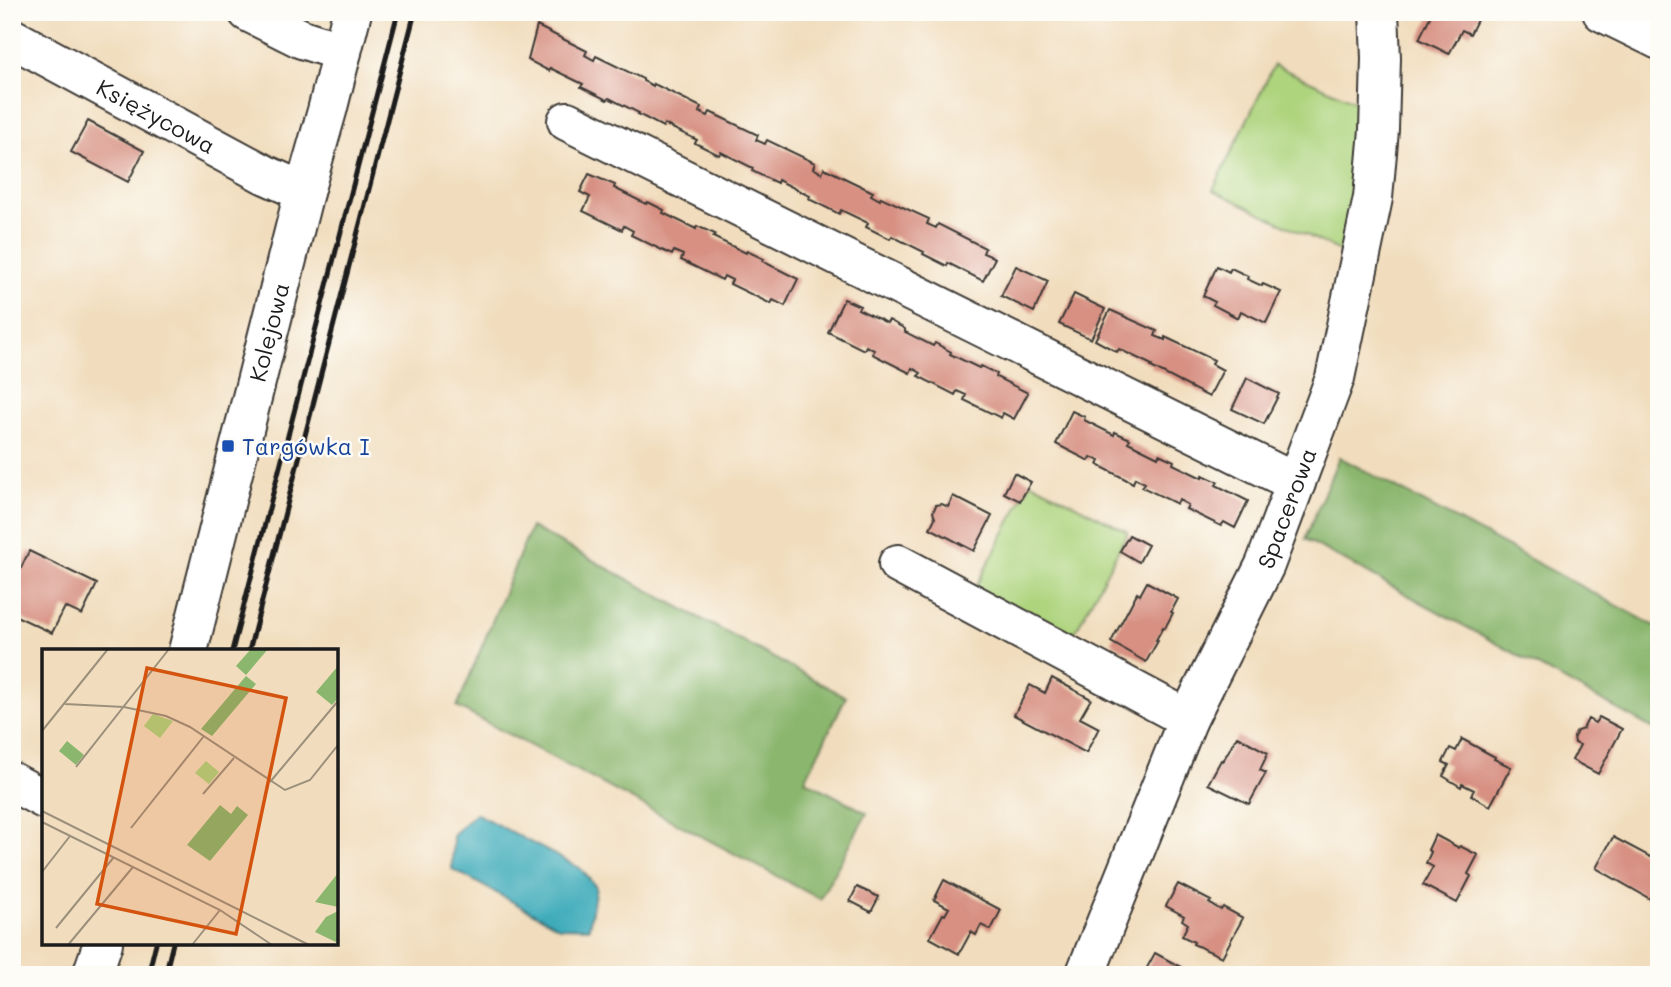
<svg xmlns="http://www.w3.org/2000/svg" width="1671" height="987" font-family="Mali,sans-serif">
<rect width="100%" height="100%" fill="#fdfcf7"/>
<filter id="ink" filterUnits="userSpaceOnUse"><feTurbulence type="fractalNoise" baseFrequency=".0143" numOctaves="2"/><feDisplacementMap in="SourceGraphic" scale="14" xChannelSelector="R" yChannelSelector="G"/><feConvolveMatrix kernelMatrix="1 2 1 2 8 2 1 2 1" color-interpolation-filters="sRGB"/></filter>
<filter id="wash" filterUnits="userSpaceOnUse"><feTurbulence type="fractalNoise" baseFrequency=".00686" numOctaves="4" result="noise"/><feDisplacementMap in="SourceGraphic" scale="28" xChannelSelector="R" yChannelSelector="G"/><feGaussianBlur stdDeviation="1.57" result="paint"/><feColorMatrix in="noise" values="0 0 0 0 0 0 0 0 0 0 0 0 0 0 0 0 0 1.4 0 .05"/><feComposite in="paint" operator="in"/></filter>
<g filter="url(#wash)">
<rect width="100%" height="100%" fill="#f1ddbd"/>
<path fill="#aed47e" stroke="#65784d" stroke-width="2" d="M 1274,65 L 1368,107 L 1348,255 L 1213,190 Z
M 1031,482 L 1128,532 L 1070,642 L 974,590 Z"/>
<path fill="#8ab66d" stroke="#536944" stroke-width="2" d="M 1339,457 L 1659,628 L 1659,732 L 1305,539 Z
M 531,527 L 846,697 L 805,780 L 867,813 L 820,899 L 457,707 Z"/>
<path fill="#3cabba" stroke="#2c646b" stroke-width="2" d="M 475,813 L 580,868 L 596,887 L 589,928 L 559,927 L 452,869 L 453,835 Z"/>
<g id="blocks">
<path fill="#d79082" d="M 1426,12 L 1477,12 L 1480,14 L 1470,34 L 1462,30 L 1449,54 L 1419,39 L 1431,15 Z
M 537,26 L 587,51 L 585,55 L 594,60 L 596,56 L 598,57 L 643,79 L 643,81 L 653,86 L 653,84 L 656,85 L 701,107 L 699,112 L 708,116 L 710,112 L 712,113 L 758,135 L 756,140 L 765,144 L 767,140 L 815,163 L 813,168 L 822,173 L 824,168 L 826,169 L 873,192 L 871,195 L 880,200 L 881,197 L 929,219 L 927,224 L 936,228 L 938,224 L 985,248 L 983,253 L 995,258 L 983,281 L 948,263 L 947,266 L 923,254 L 924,252 L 892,236 L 890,239 L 866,227 L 868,223 L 841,210 L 839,214 L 809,199 L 810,196 L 778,180 L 777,183 L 752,171 L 753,168 L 721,152 L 719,155 L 695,143 L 697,140 L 664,124 L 663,127 L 638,114 L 639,113 L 609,98 L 607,100 L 581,87 L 583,84 L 550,68 L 549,71 L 528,60 Z
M 88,121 L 144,151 L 128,182 L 71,152 Z
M 589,174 L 615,185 L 614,188 L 646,204 L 648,202 L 664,210 L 663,213 L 696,229 L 697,226 L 715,234 L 713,237 L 746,253 L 747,251 L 764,259 L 762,261 L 798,279 L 785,306 L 773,300 L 771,304 L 730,284 L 732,280 L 724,276 L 722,280 L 681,260 L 683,255 L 674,251 L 672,255 L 631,235 L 633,231 L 624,226 L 622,230 L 583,211 L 590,197 L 580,192 Z
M 1016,266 L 1048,281 L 1034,312 L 1001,296 Z
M 1217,266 L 1229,272 L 1231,268 L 1248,276 L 1247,279 L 1262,286 L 1263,284 L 1281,292 L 1266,323 L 1241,311 L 1238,318 L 1213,305 L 1215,302 L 1203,296 Z
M 1074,294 L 1105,309 L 1091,339 L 1059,324 Z
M 844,299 L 860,306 L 858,309 L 887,323 L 889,320 L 905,329 L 905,332 L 933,346 L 935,343 L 951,352 L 950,354 L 979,368 L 981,366 L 997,374 L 996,377 L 1028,393 L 1014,419 L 1003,413 L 1001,418 L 964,400 L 966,395 L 957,391 L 955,395 L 918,376 L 921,373 L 912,368 L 910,373 L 874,355 L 873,354 L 874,350 L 866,346 L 864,350 L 828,332 Z
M 1110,310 L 1157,331 L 1155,336 L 1165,340 L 1165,337 L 1167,338 L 1214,360 L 1212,364 L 1223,370 L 1209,397 L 1151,367 L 1152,365 L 1119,349 L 1117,352 L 1095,340 Z
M 1247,378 L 1279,394 L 1264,424 L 1232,409 Z
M 1072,411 L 1085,417 L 1084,420 L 1114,435 L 1115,432 L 1130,439 L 1128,442 L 1158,457 L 1159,454 L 1174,461 L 1173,464 L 1202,478 L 1203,475 L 1205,476 L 1218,482 L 1216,485 L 1248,501 L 1235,528 L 1224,522 L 1221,526 L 1186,509 L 1188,505 L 1179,500 L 1177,504 L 1142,487 L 1145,483 L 1135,478 L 1133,483 L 1098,465 L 1100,461 L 1091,457 L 1089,461 L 1056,444 Z
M 1014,473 L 1031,482 L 1020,501 L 1004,493 Z
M 953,496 L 992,516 L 974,551 L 930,528 L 935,518 L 933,512 L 936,505 L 942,504 L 948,507 Z
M 1129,535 L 1148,545 L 1139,562 L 1120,551 Z
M 29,551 L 97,584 L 82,615 L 65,607 L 52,633 L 12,614 L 12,582 L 14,583 Z
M 1147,582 L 1178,599 L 1171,612 L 1173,613 L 1165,628 L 1163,627 L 1156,640 L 1158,641 L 1146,662 L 1111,642 L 1137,593 L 1140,595 Z
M 1052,678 L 1091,699 L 1080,718 L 1099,728 L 1086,753 L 1014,715 L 1030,685 L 1045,693 Z
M 1599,717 L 1622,729 L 1598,774 L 1572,760 L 1580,745 L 1575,743 L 1574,737 L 1577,731 L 1583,729 L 1588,719 L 1595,723 Z
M 1237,736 L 1268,753 L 1260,770 L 1266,773 L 1249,804 L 1208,784 L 1221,760 L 1223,761 Z
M 1462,739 L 1495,757 L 1494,759 L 1511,767 L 1490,806 L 1471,795 L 1474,790 L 1462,784 L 1461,787 L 1443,776 L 1449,765 L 1443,762 L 1450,748 L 1456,751 Z
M 1435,835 L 1459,848 L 1460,846 L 1478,855 L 1468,874 L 1471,876 L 1457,903 L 1423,885 L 1433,867 L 1426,863 L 1431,852 L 1428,850 Z
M 1613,837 L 1654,859 L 1655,857 L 1659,859 L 1659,904 L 1596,868 Z
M 944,880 L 1001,910 L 991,930 L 981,925 L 976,935 L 971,932 L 959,954 L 930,938 L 943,914 L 945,915 L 949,908 L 934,900 Z
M 1178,884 L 1211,901 L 1209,903 L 1221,910 L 1223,907 L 1243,918 L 1222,957 L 1193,944 L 1194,942 L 1182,936 L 1188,924 L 1182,920 L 1184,916 L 1166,906 Z
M 857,887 L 879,897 L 871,912 L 850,901 Z
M 1155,953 L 1195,975 L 1143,975 Z"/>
</g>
</g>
<g filter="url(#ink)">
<use href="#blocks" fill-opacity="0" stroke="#3c3934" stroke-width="2"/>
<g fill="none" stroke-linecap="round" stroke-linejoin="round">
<g stroke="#3c3934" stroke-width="42">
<g id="minor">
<path d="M 248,12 L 302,39 L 342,52"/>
<path d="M 1602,12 L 1659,40"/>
<path id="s1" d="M 12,38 L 264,174 L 304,192"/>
<path d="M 567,121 L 1296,483"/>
<path d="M 898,564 L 1188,719"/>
<path id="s2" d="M 188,651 L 304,192 L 327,111 L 352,12"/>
<path d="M 12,782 L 44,799"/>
<path d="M 92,975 L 103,943"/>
<path id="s3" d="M 1085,975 L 1188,719 L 1265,565 L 1335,378 L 1373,198 L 1379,130 L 1381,58 L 1379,12"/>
</g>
</g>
<use href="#minor" stroke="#fff" stroke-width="38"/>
<path stroke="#1c1c1c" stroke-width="5" d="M 232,651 L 398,12
M 249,651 L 415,12
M 148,975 L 156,943
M 165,975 L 173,943"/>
</g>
</g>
<rect fill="#1a4fb4" stroke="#fdfcf7" stroke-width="2.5" x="221" y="439" width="14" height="14" rx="3.5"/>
<g text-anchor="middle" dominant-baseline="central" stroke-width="5" stroke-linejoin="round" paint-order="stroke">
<g font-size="23" fill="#1c1c1c" stroke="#fdfcf7">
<text stroke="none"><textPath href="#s1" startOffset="164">Księżycowa</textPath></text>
<text stroke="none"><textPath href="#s2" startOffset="329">Kolejowa</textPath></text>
<text stroke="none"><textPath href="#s3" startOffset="509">Spacerowa</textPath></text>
</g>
<g font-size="23" fill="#164399" stroke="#fdfcf7" text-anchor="start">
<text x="242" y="446">Targówka I</text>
</g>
</g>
<g transform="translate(42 649)">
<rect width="296" height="296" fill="#f1ddbd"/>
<path d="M 111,65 L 131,72 L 118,89 L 102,77 ZM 164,112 L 177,123 L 167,135 L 153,124 Z" fill="#aed47e"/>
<path d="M 209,0 L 226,0 L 204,26 L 194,17 ZM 296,17 L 296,49 L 290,56 L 274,43 ZM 204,27 L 214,35 L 170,87 L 159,80 ZM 25,92 L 42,106 L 34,116 L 17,102 ZM 178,156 L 189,165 L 195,157 L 206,166 L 168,212 L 145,196 ZM 296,224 L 296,258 L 273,253 ZM 296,262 L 296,294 L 273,283 L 284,268 Z" fill="#8ab66d"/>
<path fill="none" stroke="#9c907d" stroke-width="2" d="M 23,55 L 82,58 L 124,67 L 148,78 L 243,141 L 268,131 L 296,96M 0,82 L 66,0M 34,118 L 127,0M 228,133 L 296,52M 161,145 L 192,109M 0,162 L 267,296M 0,173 L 178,261 L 230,296M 89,179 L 162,87M 0,223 L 28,187M 14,279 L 72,208M 26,296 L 91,218M 150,296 L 178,261"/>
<path fill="#d4530e" fill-opacity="0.15" stroke="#d4530e" stroke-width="3.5" d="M 105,19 L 244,49 L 194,285 L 55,255 Z"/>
<rect width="296" height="296" fill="none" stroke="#1c1c1c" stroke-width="3.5"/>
</g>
<rect width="1671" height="987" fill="none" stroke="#fdfcf7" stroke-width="42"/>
</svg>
